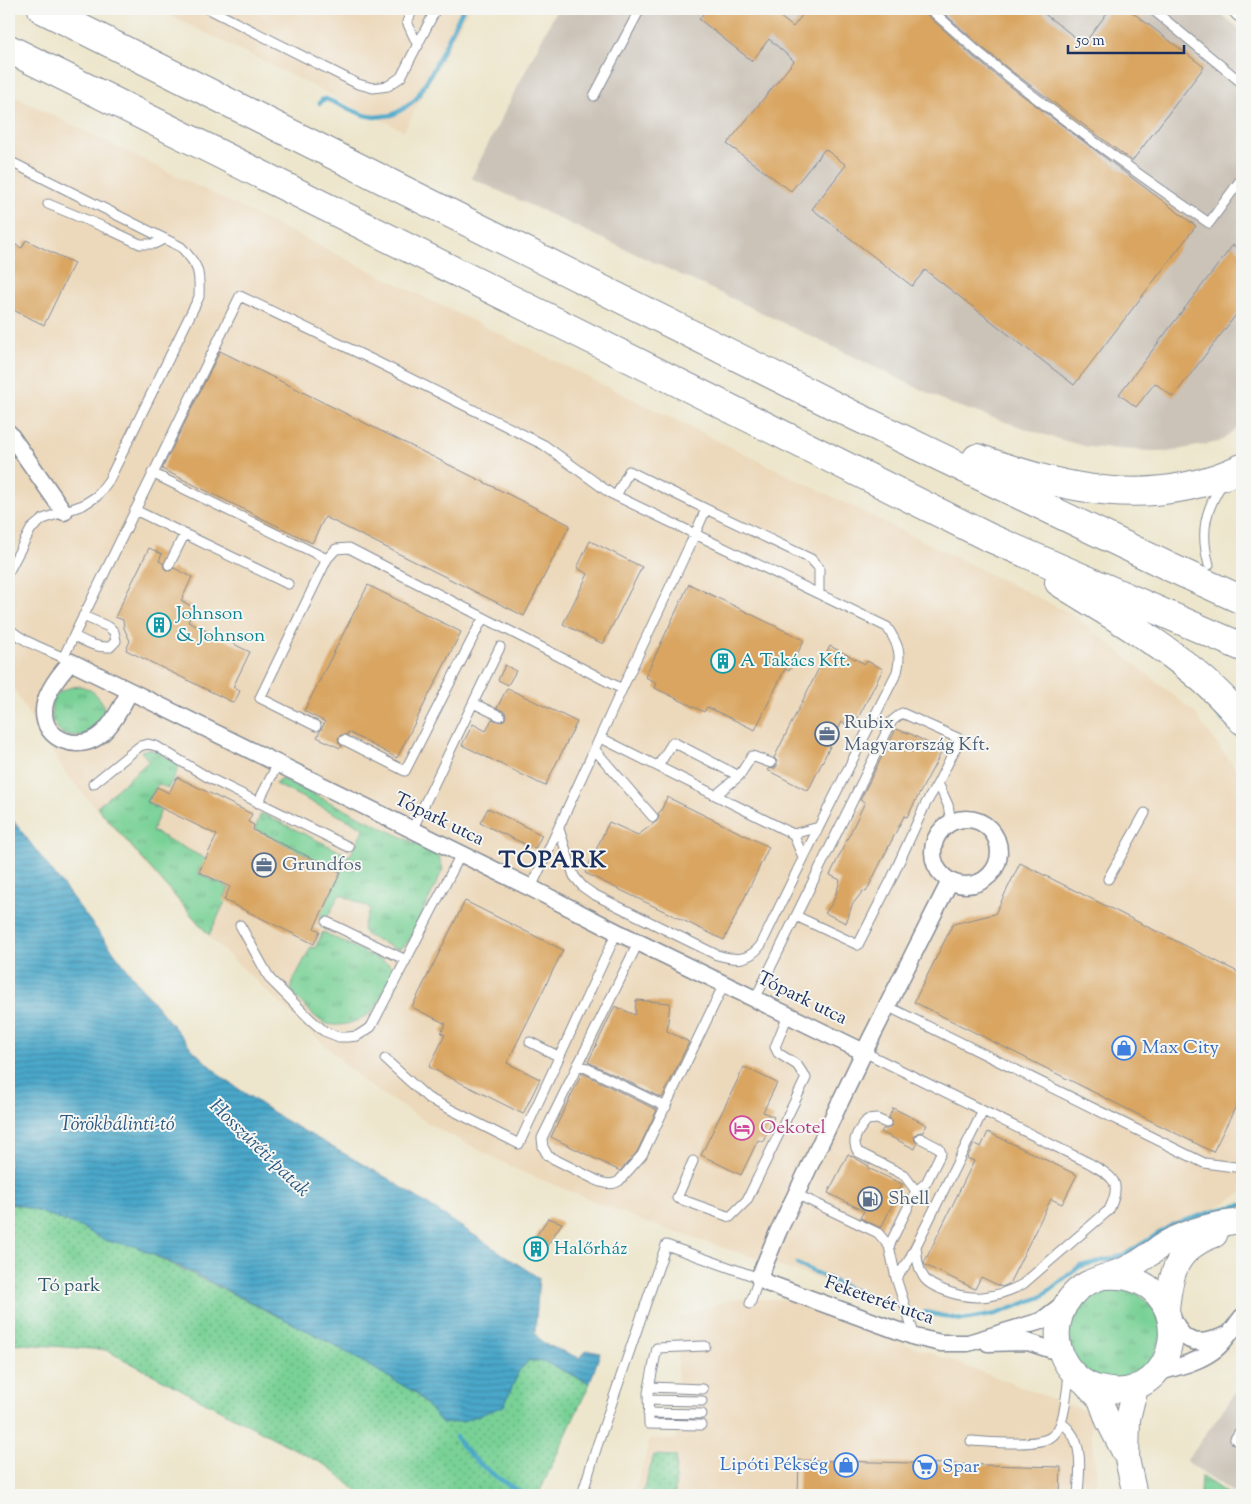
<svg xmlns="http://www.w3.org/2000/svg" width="1251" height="1504" font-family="'Sorts Mill Goudy',serif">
<defs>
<pattern id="grass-tufts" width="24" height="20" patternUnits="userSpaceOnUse" patternTransform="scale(1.25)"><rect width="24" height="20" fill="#79d196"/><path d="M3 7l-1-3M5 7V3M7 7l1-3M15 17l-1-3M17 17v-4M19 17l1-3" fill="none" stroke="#62aa7e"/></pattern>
<pattern id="park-dots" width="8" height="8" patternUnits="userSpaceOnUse" patternTransform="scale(1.25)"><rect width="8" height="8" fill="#79d196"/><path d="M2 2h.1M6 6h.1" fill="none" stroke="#62aa7e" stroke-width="1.8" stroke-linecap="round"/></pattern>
<pattern id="water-rules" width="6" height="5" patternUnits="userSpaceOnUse" patternTransform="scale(1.25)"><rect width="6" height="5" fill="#4aa7c9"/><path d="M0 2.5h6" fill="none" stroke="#3d88a6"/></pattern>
</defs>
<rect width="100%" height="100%" fill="#f6f6f2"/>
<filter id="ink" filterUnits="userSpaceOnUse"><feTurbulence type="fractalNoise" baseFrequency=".02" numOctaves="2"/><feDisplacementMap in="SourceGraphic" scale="10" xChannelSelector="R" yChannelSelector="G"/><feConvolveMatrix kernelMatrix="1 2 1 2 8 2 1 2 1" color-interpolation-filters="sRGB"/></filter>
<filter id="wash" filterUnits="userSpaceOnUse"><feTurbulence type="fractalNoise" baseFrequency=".0096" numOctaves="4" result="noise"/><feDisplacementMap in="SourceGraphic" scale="20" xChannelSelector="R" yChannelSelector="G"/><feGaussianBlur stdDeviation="1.12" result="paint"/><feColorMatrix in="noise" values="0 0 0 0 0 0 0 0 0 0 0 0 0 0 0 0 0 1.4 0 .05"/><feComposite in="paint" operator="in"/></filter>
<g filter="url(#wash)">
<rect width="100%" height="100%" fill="#ede6cc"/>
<path fill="#ecd8ba" d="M 157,9 L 469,9 L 404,131 Z
M 9,94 L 1074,615 L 1194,712 L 1242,778 L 1242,1193 L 1123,1258 L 1081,1263 L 1037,1296 L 992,1312 L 941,1314 L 889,1302 L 644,1222 L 516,1169 L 438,1129 L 366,1084 L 209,937 L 66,774 L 37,729 L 9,681 Z
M 732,1299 L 785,1299 L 1089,1412 L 1099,1495 L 634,1495 L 650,1439 L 676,1439 L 679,1317 Z"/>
<path fill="#cbc3b8" d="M 557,9 L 1215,9 L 1242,31 L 1242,424 L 1219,442 L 1167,452 L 1088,447 L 1051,437 L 951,404 L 746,305 L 471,178 Z
M 1242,1384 L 1242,1495 L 1237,1495 L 1186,1461 Z"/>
<path fill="url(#grass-tufts)" stroke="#4a807a" d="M 80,686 C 96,690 109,704 102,721 C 100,727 94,732 89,736 L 63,735 L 52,721 C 52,715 51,708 52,703 C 55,691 69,687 80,686 Z
M 148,749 L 158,752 L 180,766 L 168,788 L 158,784 L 147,802 L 161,810 L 152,831 L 206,859 L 198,873 L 229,888 L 223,900 L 225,902 L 209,935 L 97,807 L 149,761 L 141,751 Z
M 282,779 L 437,854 L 440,859 L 443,869 L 409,941 C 404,946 401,950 394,948 L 366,935 C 359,927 367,918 371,909 L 340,894 L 328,916 L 324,917 L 319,917 L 341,872 L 255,829 L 261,813 L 350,856 L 364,828 L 275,784 L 278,780 Z
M 323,932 L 389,964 L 393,970 L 392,974 C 387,984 381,1000 374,1009 C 364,1021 340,1029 324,1023 C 317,1020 299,1000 293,994 L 291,989 L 292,983 L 311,947 L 315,948 Z
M 1109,1287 L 1125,1288 L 1140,1295 L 1152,1306 L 1159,1320 L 1162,1336 L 1149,1366 L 1122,1381 L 1093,1376 L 1072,1356 L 1068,1327 L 1072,1312 L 1081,1300 L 1094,1292 Z
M 1201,1476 L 1229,1495 L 1200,1495 Z"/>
<path fill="url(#park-dots)" stroke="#4a807a" d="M 9,1204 L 23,1206 L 135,1246 L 322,1338 L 416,1393 L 443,1424 L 519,1371 L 529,1360 L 545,1362 L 590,1383 L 538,1495 L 361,1495 L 329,1467 L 106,1350 L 9,1343 Z
M 654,1455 L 676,1456 L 675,1495 L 642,1495 Z"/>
<path fill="url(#water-rules)" stroke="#326b94" d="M 9,815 L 140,986 L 193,1050 L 223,1078 L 281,1118 L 389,1179 L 539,1278 L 535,1333 L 542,1343 L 580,1358 L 587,1350 L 600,1353 L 590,1383 L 545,1362 L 529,1360 L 519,1371 L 504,1406 L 463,1421 L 443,1424 L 416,1393 L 322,1338 L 185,1269 L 135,1246 L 107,1241 L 78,1226 L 23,1206 L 9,1203 Z"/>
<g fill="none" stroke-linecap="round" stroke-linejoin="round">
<path stroke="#4aa7c9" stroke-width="4.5" d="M 320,103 L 322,100 L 326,99 L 364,115 L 374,117 L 392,115 L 403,109 L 416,99 L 433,70 L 463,9
M 1209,703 L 1224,721
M 1230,727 L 1242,740
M 797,1264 L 846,1287 L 887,1303
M 925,1312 L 962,1320 L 996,1314 L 1041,1297 L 1080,1266 L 1123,1256 L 1174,1224 L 1219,1210 L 1242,1205
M 456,1437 C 468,1459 504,1483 525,1495"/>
</g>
<g id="blocks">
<path fill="#d9a560" d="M 707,9 L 770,9 L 793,27 L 807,9 L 924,9 L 926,14 L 974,57 L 1002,80 L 1196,226 L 1074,385 L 925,270 L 912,286 L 812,209 L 846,165 L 825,149 L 791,191 L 727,144 L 794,61 L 769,39 L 752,61 L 699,19 Z
M 939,9 L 1038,9 L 1084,44 L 1110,9 L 1128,9 L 1204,67 L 1132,161 L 1010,70 L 982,47 Z
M 26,240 L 74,263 L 44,325 L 9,308 L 9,255 L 14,244 L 22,248 Z
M 1233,245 L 1242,253 L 1242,307 L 1173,397 L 1155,383 L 1136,407 L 1119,394 Z
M 220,351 L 570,525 L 524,616 L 325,517 L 312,543 L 162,469 Z
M 590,541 L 642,567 L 603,644 L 563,624 L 588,574 L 577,568 Z
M 149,548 L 162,554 L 159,561 L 163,563 L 164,568 L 166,570 L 170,571 L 174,568 L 192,577 L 181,601 L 195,608 L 188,622 L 250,652 L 233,687 L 240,691 L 234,703 L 126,650 L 130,641 L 124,628 L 123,620 L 115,617 Z
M 689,584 L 804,640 L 789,671 L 785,669 L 755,730 L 707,707 L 704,712 L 655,688 L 657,683 L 645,677 Z
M 368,585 L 461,632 L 397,758 L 348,732 L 347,735 L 341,735 L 338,738 L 339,743 L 342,746 L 340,748 L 317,737 L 325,722 L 304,711 Z
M 830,646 L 865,664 L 867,661 L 883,669 L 853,728 L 842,722 L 808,791 L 767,770 L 768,769 L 775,768 L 777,766 L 777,761 L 774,758 Z
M 505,665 L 516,671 L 508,685 L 498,680 Z
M 507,688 L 577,722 L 545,786 L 462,745 L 473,724 L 486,731 L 492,719 L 500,722 L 505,719 L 506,715 L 505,712 L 497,708 Z
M 896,729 L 911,734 L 930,744 L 941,753 L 907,817 L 904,816 L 866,892 L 863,891 L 852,905 L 846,923 L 825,913 L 832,904 L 836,894 L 840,880 L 830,875 L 865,802 L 860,800 Z
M 177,777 L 252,814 L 248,822 L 254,825 L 253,830 L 341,872 L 314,928 L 320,931 L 314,944 L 224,900 L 230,887 L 199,872 L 217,835 L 149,802 L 157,787 L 169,793 Z
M 667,797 L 769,847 L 724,940 L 585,873 L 609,822 L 638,835 L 657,821 L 659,816 L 658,813 L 661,811 Z
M 488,808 L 542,835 L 535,849 L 480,823 Z
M 1020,863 L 1242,974 L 1242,1094 L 1213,1152 L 914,1002 L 953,924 L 995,914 Z
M 465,901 L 563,950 L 507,1063 L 540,1079 L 523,1114 L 429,1067 L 445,1035 L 441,1033 L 446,1024 L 412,1007 Z
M 636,1000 L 670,1003 L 667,1031 L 689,1042 L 662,1098 L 588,1062 L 615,1006 L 635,1015 Z
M 744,1067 L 777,1083 L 763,1112 L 774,1117 L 763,1142 L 758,1140 L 741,1175 L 701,1155 Z
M 582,1073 L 657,1110 L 637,1152 L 620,1171 L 551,1137 Z
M 893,1108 L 927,1125 L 923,1132 L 917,1133 L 914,1136 L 915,1141 L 917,1144 L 915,1149 L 881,1132 L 883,1129 L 887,1129 L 891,1126 L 892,1122 L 889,1117 Z
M 988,1132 L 1077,1175 L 1062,1204 L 1051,1199 L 1009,1284 L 1002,1287 L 981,1277 L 975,1289 L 925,1265 L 924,1263 L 974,1161 L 967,1158 L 974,1144 L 981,1147 Z
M 848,1154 L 869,1166 L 868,1168 L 902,1184 L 881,1228 L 860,1218 L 864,1211 L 828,1193 Z
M 548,1218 L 562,1223 L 538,1260 L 526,1252 Z
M 799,1460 L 1061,1467 L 1060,1495 L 798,1495 Z"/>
</g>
</g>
<g filter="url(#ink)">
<use href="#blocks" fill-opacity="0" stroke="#848a95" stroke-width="1"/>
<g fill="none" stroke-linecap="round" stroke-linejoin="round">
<g stroke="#848a95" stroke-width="11">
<path id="service" d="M 209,9 L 358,84 L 373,88 L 388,86 L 401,77 L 436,9
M 413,9 L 407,22 L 418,46
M 930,9 C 946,23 962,38 978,52 C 1052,113 1130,169 1209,223 L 1242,178
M 1152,9 L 1242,83
M 594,96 L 640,9
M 9,161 L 181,247 C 199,266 200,271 199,297 L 109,480 L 97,496 L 83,505 L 43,519 L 31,529 L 9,571
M 48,204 L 106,228 L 140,244 L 154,244 L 164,239
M 152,473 L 327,559
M 616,496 L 629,471 L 706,509
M 135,510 L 288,584
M 169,565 L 184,535
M 1209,565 C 1200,532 1205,510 1223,482
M 9,629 C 27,644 46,649 66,659
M 74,636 C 86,642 96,648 110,647 L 116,641 L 114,632 L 109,627 L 83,616
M 63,658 L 240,296 L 375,361 L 544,445 L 610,493 L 695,534 L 622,689 L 531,888
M 473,703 L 500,716
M 316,726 L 260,698 L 327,559 L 336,549 L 349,548 L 622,689
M 601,738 L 793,834 L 803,857
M 344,740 L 405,771 L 483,618
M 595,750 L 653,817
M 658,766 L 673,742 L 739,776
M 93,784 L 140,746 L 148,744 L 156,746 L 209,778 L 349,847
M 716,795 L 739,776 L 752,756 L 771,763
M 258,803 L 278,763
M 559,829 L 574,876 L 583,887 L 593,894 L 717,955 C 735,960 748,962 761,945 C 805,853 851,763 897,672 C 902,653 898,644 887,627 L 695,534 L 706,509 L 811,559 L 819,568 L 819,594
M 412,830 L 500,647
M 793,834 L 819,827
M 1108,879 L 1145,813
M 796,916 L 858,945 L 891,880 L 925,805 L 938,783
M 327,922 L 406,960
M 240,925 L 270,979 L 311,1020 L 324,1031 L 339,1037 L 348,1037 L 357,1036 L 371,1027 L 461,854
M 638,943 L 542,1138 L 543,1147 L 548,1156 L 600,1182 C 608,1184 613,1185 619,1181 L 642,1155 L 724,984
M 755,999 L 892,721 L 902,713 L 960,739 L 938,783 L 948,805 L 951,822
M 887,1006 L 1204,1163 L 1235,1167
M 530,1042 L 558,1056
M 864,1052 L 1089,1163 C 1113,1177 1123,1181 1109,1210 L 1023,1284 C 996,1299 970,1302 941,1289 C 936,1287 929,1284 925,1279 C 918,1270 917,1258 916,1246
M 385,1059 L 428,1098 L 519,1144 L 617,932
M 578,1064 L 666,1107
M 886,1123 L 877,1119 L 867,1120 C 859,1130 850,1139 858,1152 L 904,1175 L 916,1191 L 889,1246
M 693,1161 L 677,1198 L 730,1217 L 747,1200 L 806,1078 L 797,1065 L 778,1053 L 775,1047 L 788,1015
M 916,1191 L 926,1183 L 941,1153 L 939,1148 L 920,1138
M 796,1194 L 878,1233 L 889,1246 L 896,1278 L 915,1337
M 896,1278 L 908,1262 L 983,1111
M 649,1387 L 703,1389
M 648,1400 L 702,1401
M 648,1413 L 702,1414
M 1061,1423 C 1064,1425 1068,1428 1070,1431 C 1084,1448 1079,1476 1078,1495
M 701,1425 L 649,1424 L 648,1393 L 657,1348 L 705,1346
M 1242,1428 L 1235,1439 L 1242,1445
M 971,1441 C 990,1442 1035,1447 1051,1437 C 1061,1430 1063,1416 1065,1406 C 1066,1395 1069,1385 1068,1375
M 582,1495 L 597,1446 L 666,1245 L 759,1278 L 750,1304"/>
</g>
<g stroke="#848a95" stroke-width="19">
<path id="minor" d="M 9,433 L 64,512
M 130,691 C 122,705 113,725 100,735 C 80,752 43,741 44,711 C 44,694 60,674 71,662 L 130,691 L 531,888 L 617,932 L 864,1052
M933 852a33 33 0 1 1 66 0a33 33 0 1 1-66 0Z
M 950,881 L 864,1052 L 778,1232 L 759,1278 L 767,1283 L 915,1337 L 941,1343 L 968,1343 L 1041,1321 L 1067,1301
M 1171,1317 C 1175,1322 1178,1329 1182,1334 C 1194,1348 1215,1340 1229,1334
M 988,1343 L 1028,1342 L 1061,1353
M 1156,1373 C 1176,1367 1201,1362 1217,1348 C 1227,1339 1234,1327 1242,1317"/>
</g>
<g stroke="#848a95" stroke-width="26">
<path id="secondary" d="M 1241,9 L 1242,10
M 1105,1277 C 1201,1270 1186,1410 1099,1388 C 1082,1384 1067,1370 1061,1353 C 1052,1328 1062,1298 1086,1284 C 1100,1276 1117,1274 1131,1266 C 1144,1260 1154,1250 1166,1243 C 1191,1229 1215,1224 1242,1221
M 1167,1309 C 1171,1271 1176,1249 1215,1235
M 1084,1382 L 1100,1399 L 1108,1421 L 1126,1456
M 1135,1495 L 1127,1459 L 1128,1419 L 1132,1402 L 1137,1386"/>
</g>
<g stroke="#848a95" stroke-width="30">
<path id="motorway" d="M 42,9 L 853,415 L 1174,569 L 1242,600
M 9,49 L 988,537 L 1242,647
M 977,458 C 1068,490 1150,510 1242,468
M 1059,582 C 1122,622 1195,661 1242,720"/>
</g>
<use href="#service" stroke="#fff" stroke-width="9"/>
<use href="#minor" stroke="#fff" stroke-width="16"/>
<use href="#secondary" stroke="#fff" stroke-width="24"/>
<use href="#motorway" stroke="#fff" stroke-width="28"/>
</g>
</g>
<defs>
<g id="building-ring" transform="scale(1.25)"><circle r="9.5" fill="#f6f6f2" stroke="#0f9aa8" stroke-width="1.5"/><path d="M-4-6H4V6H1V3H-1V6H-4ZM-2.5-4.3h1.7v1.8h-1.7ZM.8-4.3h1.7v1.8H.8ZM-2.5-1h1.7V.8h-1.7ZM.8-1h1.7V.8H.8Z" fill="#0f9aa8"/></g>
<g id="office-ring" transform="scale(1.25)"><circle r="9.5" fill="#f6f6f2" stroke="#5c6f8a" stroke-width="1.5"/><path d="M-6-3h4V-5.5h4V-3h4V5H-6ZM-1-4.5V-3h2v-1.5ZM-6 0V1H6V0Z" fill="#5c6f8a"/></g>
<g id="shop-ring" transform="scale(1.25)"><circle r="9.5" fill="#f6f6f2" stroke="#3f7fe0" stroke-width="1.5"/><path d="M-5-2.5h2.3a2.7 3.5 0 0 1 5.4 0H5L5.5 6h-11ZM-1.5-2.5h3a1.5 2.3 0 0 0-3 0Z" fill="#3f7fe0"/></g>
<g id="hotel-ring" transform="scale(1.25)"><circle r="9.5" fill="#f6f6f2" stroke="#d1479c" stroke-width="1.5"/><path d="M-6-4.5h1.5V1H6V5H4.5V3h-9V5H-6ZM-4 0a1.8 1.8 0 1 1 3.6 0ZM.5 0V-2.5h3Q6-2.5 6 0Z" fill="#d1479c"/></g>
<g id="fuel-ring" transform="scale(1.25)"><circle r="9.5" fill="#f6f6f2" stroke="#5c6f8a" stroke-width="1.5"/><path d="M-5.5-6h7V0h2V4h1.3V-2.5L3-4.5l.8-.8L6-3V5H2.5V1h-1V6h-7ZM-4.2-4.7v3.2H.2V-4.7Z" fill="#5c6f8a"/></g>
<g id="supermarket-ring" transform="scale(1.25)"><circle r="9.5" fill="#f6f6f2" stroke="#3f7fe0" stroke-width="1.5"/><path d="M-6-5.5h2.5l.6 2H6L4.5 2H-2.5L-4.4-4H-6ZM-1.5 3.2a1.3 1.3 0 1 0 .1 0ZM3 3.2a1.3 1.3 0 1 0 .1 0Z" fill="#3f7fe0"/></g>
</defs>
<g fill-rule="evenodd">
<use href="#building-ring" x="159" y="625"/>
<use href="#building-ring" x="723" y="661"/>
<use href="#office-ring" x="827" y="734"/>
<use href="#office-ring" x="264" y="865"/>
<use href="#shop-ring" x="1124" y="1048"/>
<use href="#hotel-ring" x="742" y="1128"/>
<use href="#fuel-ring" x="870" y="1199"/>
<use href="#building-ring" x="536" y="1249"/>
<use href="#shop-ring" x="846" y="1465"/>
<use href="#supermarket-ring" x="925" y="1467"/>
</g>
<g text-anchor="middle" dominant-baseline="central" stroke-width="4" stroke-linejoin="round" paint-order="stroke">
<g font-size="19" fill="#0d838f" stroke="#f6f6f2" text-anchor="start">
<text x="176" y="614">Johnson<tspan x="176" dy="22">&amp; Johnson</tspan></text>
<text x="740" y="661">A Takács Kft.</text>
<text x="554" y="1249">Halőrház</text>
</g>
<g font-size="19" fill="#4e5e75" stroke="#f6f6f2" text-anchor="start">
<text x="844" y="723">Rubix<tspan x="844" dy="22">Magyarország Kft.</tspan></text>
<text x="282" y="865">Grundfos</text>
<text x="888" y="1199">Shell</text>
</g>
<g font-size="19" fill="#1b2f5e" stroke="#f6f6f2">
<text transform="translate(439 820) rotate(26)">Tópark utca</text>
<text transform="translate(802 999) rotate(26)">Tópark utca</text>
<text transform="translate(879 1301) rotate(19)">Feketerét utca</text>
</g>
<g font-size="19" fill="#366cbe" stroke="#f6f6f2" text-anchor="start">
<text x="1142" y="1048">Max City</text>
<text x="828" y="1465" text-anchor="end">Lipóti Pékség</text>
<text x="942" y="1467">Spar</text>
</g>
<g font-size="19" fill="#b23c85" stroke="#f6f6f2" text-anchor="start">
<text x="760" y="1128">Oekotel</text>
</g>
<g font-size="19" fill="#32586c" stroke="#f6f6f2">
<text x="69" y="1286">Tó park</text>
</g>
<g font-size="20" font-style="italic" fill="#2b5983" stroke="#f6f6f2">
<text x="117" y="1125">Törökbálinti-tó</text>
<text transform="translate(259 1149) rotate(44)">Hosszúréti-patak</text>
</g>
<g font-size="24" font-weight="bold" letter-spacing="1" fill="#1b2f5e" stroke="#f6f6f2">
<text x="553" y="861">TÓPARK</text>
</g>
</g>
<rect width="1251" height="1504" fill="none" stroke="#f6f6f2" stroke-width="30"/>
<path d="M1068 45v8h116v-8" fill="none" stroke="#1b2f5e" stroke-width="2.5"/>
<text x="1076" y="45" font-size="15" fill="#1b2f5e" stroke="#f6f6f2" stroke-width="4" paint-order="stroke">50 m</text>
</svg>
